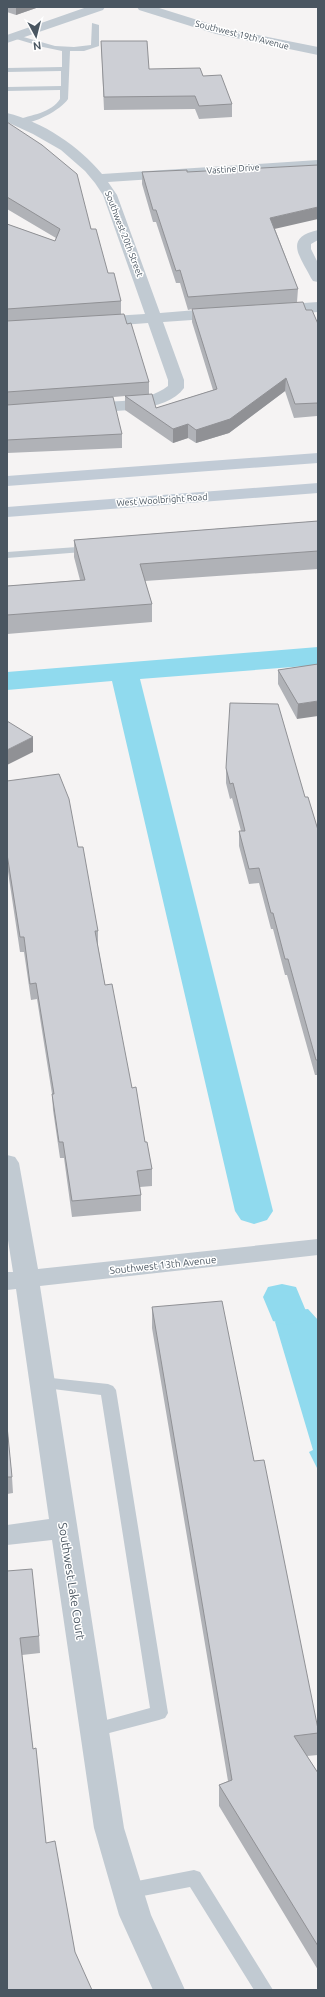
<svg xmlns="http://www.w3.org/2000/svg" width="325" height="1997" font-family="Ubuntu,sans-serif">
<rect width="100%" height="100%" fill="#f5f3f3"/>
<path fill="#90daee" d="M 308,1309 L 318,1320 L 318,1470 L 309,1452 L 313,1450 L 275,1322 L 287,1311 Z"/>
<g fill="none" stroke-linecap="round" stroke-linejoin="round">
<path fill="#90daee" fill-rule="evenodd" d="M 318,647 L 318,665 L 140,679 L 273,1211 L 267,1220 L 254,1224 L 241,1220 L 235,1211 L 112,681 L 7,690 L 7,672 Z
M 282,1284 L 296,1287 L 306,1311 L 301,1321 L 287,1325 L 273,1321 L 263,1297 L 268,1287 Z"/>
<path fill="#c1cad2" fill-rule="evenodd" d="M 92,23 L 99,25 L 99,46 L 84,51 L 70,51 L 68,99 C 60,111 30,126 16,124 L 16,120 C 31,115 51,113 60,99 L 60,90 L 7,91 L 7,87 L 61,86 L 61,71 L 7,72 L 7,68 L 62,67 L 62,51 L 43,47 L 13,38 L 13,34 L 55,46 L 74,47 L 91,45 Z
M 91,546 L 96,549 L 95,551 L 7,558 L 7,552 Z
M 42,1377 L 108,1384 L 113,1386 L 116,1390 L 168,1713 L 165,1718 L 159,1720 L 94,1737 L 88,1735 L 85,1730 L 88,1725 L 150,1708 L 101,1395 L 37,1387 L 34,1383 L 37,1379 Z
M 194,1870 L 200,1872 L 273,1990 L 254,1990 L 190,1887 L 127,1899 L 121,1897 L 118,1891 L 121,1885 L 127,1883 Z"/>
<path fill="#c1cad2" fill-rule="evenodd" d="M 87,7 L 105,7 L 103,10 L 7,43 L 7,35 Z
M 137,7 L 156,7 L 223,28 L 318,47 L 318,55 L 216,34 L 139,10 Z
M 7,113 C 43,122 79,146 102,174 L 318,160 L 318,168 L 108,182 L 117,195 L 160,313 L 221,308 L 226,310 L 229,313 L 226,316 L 221,318 L 163,322 L 184,380 L 184,388 C 166,413 111,411 84,412 L 78,410 L 76,407 L 78,404 L 84,402 C 113,401 144,404 168,386 L 168,380 L 148,323 L 96,327 L 91,325 L 88,322 L 91,319 L 96,317 L 145,314 L 103,195 L 95,183 L 85,171 L 61,150 L 33,134 L 7,122 Z
M 318,230 L 318,240 L 311,244 L 311,249 L 318,263 L 318,282 L 313,281 L 311,278 C 300,256 283,238 318,230 Z
M 318,302 L 318,312 L 275,315 L 270,313 L 267,310 L 270,307 L 275,305 Z
M 7,1155 L 15,1157 L 19,1163 L 38,1269 L 318,1239 L 318,1255 L 40,1286 L 124,1828 L 151,1915 L 185,1990 L 153,1990 L 119,1915 L 94,1828 L 52,1540 L 7,1545 L 7,1525 L 49,1519 L 16,1289 L 7,1290 L 7,1272 L 13,1272 L 7,1234 Z"/>
<path fill="#c1cbd6" fill-rule="evenodd" d="M 318,453 L 318,463 L 7,486 L 7,476 Z
M 318,483 L 318,493 L 7,517 L 7,507 Z"/>
</g>
<path fill="#b0b2b7" d="M 7,7 L 39,7 L 16,15 L 7,12 Z
M 101,41 L 149,69 L 203,76 L 232,104 L 232,117 L 199,119 L 195,109 L 104,110 Z
M 7,122 L 91,229 L 108,273 L 121,301 L 121,314 L 127,324 L 149,382 L 149,395 L 156,408 L 213,390 L 192,322 L 192,309 L 188,310 L 180,283 L 176,283 L 156,222 L 153,222 L 142,184 L 142,172 L 187,172 L 275,229 L 298,289 L 297,302 L 306,310 L 318,324 L 318,419 L 317,416 L 294,418 L 285,391 L 229,433 L 196,443 L 188,438 L 173,443 L 125,410 L 125,396 L 80,400 L 122,434 L 122,448 L 7,453 L 7,224 L 55,241 L 56,238 L 7,209 Z
M 318,521 L 318,569 L 145,581 L 152,604 L 152,622 L 7,634 L 7,586 L 80,580 L 74,557 L 74,540 Z
M 318,664 L 297,719 L 278,684 L 278,670 Z
M 226,768 L 305,797 L 318,830 L 318,1075 L 315,1075 L 287,975 L 285,975 L 273,929 L 271,929 L 259,883 L 249,884 L 239,846 L 239,831 L 241,831 L 232,798 L 230,799 L 226,783 Z
M 7,781 L 78,847 L 98,931 L 98,946 L 105,985 L 132,1088 L 152,1169 L 152,1186 L 140,1187 L 141,1195 L 141,1211 L 72,1217 L 64,1158 L 60,1158 L 53,1110 L 52,1094 L 37,999 L 31,1000 L 24,952 L 20,952 L 7,865 Z
M 152,1307 L 254,1461 L 318,1729 L 318,1755 L 307,1756 L 318,1773 L 318,1970 L 219,1806 L 219,1785 L 228,1781 L 152,1328 Z
M 7,1426 L 12,1477 L 13,1493 L 7,1494 Z
M 7,1571 L 39,1636 L 40,1653 L 22,1655 L 33,1749 L 46,1843 L 75,1952 L 7,1990 Z"/>
<path fill="#909195" d="M 16,7 L 39,7 L 16,15 Z
M 318,207 L 318,219 L 270,230 L 270,218 Z
M 286,378 L 285,391 L 229,433 L 196,443 L 196,430 Z
M 188,424 L 188,438 L 173,443 L 173,429 Z
M 318,701 L 318,716 L 297,719 L 298,704 Z
M 33,737 L 33,752 L 7,765 L 7,750 Z"/>
<path fill="#cdcfd5" stroke="#909195" d="M 101,41 L 147,41 L 149,69 L 200,68 L 203,76 L 221,75 L 232,104 L 199,106 L 195,96 L 104,97 Z
M 7,122 L 42,145 L 77,174 L 91,229 L 96,229 L 108,273 L 114,273 L 121,301 L 7,309 L 7,224 L 55,241 L 60,229 L 7,197 Z
M 318,165 L 318,207 L 270,218 L 298,289 L 188,297 L 180,270 L 176,271 L 156,210 L 153,210 L 142,172 L 187,170 L 187,172 Z
M 303,302 L 306,310 L 312,310 L 318,324 L 318,405 L 317,403 L 295,404 L 286,378 L 230,419 L 196,430 L 188,424 L 173,429 L 125,396 L 152,394 L 156,408 L 217,389 L 192,309 Z
M 124,314 L 127,324 L 131,323 L 149,382 L 7,392 L 7,321 Z
M 113,397 L 122,434 L 7,440 L 7,405 Z
M 318,521 L 318,551 L 140,564 L 152,604 L 7,615 L 7,586 L 85,580 L 74,540 Z
M 318,664 L 318,701 L 298,704 L 278,670 Z
M 230,703 L 278,704 L 305,797 L 308,797 L 318,830 L 318,1060 L 316,1060 L 288,959 L 285,959 L 273,913 L 271,913 L 259,868 L 249,869 L 239,831 L 245,831 L 233,783 L 230,784 L 226,768 Z
M 7,721 L 33,737 L 7,750 Z
M 59,774 L 69,799 L 78,847 L 83,847 L 98,931 L 95,931 L 105,985 L 112,984 L 132,1088 L 136,1087 L 145,1142 L 147,1142 L 152,1169 L 137,1171 L 141,1195 L 72,1201 L 63,1142 L 59,1142 L 52,1094 L 54,1094 L 36,983 L 30,984 L 24,937 L 20,937 L 7,854 L 7,781 Z
M 222,1301 L 254,1461 L 264,1460 L 318,1729 L 318,1733 L 294,1736 L 318,1773 L 318,1946 L 219,1785 L 232,1780 L 152,1307 Z
M 7,1426 L 12,1477 L 7,1477 Z
M 32,1569 L 39,1636 L 20,1638 L 33,1749 L 36,1748 L 46,1843 L 55,1841 L 75,1952 L 92,1990 L 7,1990 L 7,1571 Z"/>
<g text-anchor="middle" dominant-baseline="central" stroke-width="3" stroke-linejoin="round" paint-order="stroke">
<g font-size="9" fill="#4a5661" stroke="#fff">
<text transform="translate(242 35) rotate(14)">Southwest 19th Avenue</text>
<text transform="translate(233 169) rotate(-4)">Vastine Drive</text>
<text transform="translate(124 234) rotate(69)">Southwest 20th Street</text>
<text transform="translate(162 500) rotate(-4)">West Woolbright Road</text>
</g>
<g font-size="10" fill="#4a5661" stroke="#fff">
<text transform="translate(163 1265) rotate(-6)">Southwest 13th Avenue</text>
</g>
<g font-size="12" fill="#4a5661" stroke="#fff">
<text transform="translate(72 1581) rotate(81)">Southwest Lake Court</text>
</g>
</g>
<rect width="325" height="1997" fill="none" stroke="#4a5661" stroke-width="16"/>
<g transform="translate(36 36) rotate(173)" stroke="#ffffff" stroke-width="3" paint-order="stroke">
<path d="M0-3L7 15L0 10L-7 15Z" fill="#4a5661"/>
<text y="-6" font-size="11" font-weight="bold" text-anchor="middle" fill="#4a5661">N</text>
</g>
</svg>
